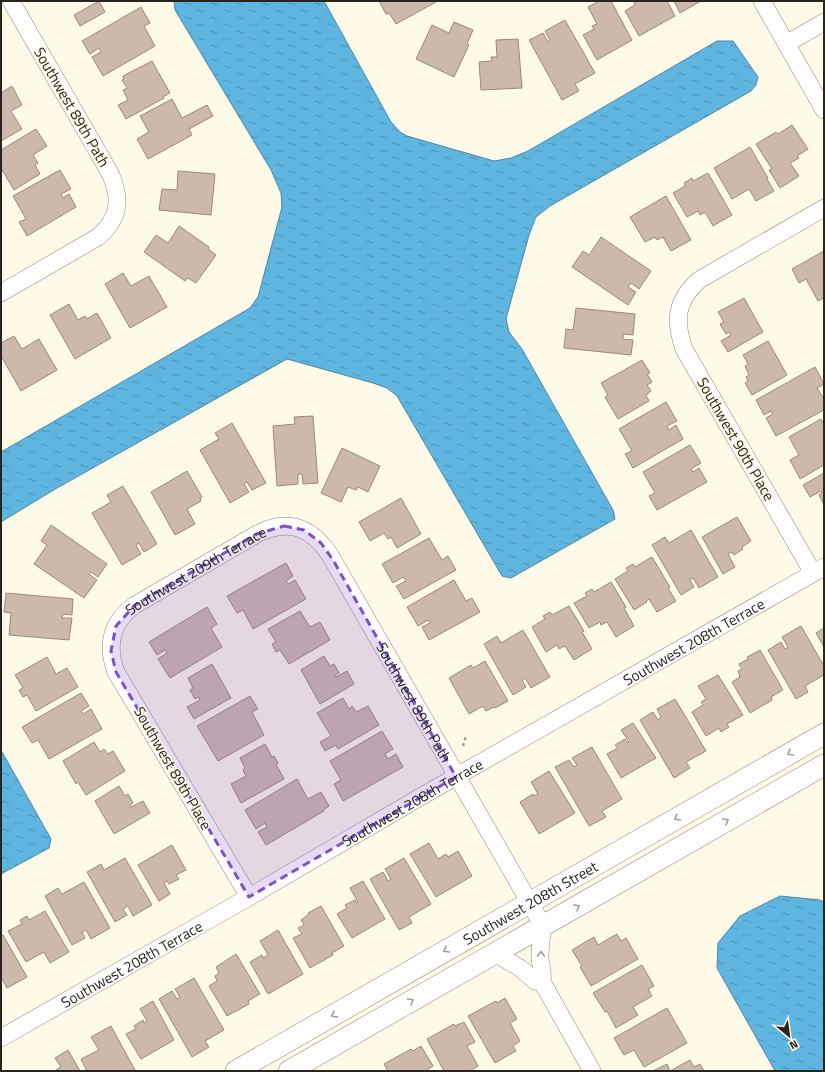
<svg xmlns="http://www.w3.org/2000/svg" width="825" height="1072" font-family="'Titillium Web',sans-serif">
<defs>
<pattern id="water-ripples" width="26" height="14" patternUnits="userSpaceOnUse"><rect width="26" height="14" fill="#5db5e0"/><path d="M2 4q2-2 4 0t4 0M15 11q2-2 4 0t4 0" fill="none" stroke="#4d93b5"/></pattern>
</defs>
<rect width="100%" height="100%" fill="#fff9e8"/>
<path fill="url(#water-ripples)" stroke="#4d8aa6" d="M 174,1 L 324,1 L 391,122 L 400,132 L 407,136 L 494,161 L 511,158 L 528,151 L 717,41 L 733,41 L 758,77 L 756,85 L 751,91 L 550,206 L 536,217 L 529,235 L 506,319 L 509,332 L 522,349 L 613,510 L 615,519 L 511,578 L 502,576 L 397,396 L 387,388 L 373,383 L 287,359 L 57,488 L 1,522 L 1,452 L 250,308 L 258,297 L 282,207 L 281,193 L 271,170 L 175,10 Z
M 1,750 L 51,839 L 49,848 L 1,874 Z
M 780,896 L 820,900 L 824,902 L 824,1071 L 775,1071 L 717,968 L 718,943 L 740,916 Z"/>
<path fill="#cdb9ac" stroke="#9b887c" d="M 99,1 L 105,12 L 80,26 L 74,15 Z
M 379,1 L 435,1 L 436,2 L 396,24 L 389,13 L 386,14 Z
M 599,1 L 611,1 L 632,40 L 597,60 L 583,35 L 594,29 L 592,26 L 597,24 L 588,7 Z
M 636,1 L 667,1 L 675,16 L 639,36 L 625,11 L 635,5 L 634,2 Z
M 674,1 L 701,1 L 680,13 Z
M 141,7 L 150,23 L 144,26 L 155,46 L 103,76 L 92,57 L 101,52 L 99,48 L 90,54 L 82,41 Z
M 565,20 L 595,73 L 575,84 L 579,91 L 562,100 L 529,40 L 543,33 L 548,42 L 550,40 L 545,31 Z
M 454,22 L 473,30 L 467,44 L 469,45 L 454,77 L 416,59 L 432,25 L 449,33 Z
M 518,39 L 522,88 L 481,90 L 479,62 L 492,61 L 491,57 L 497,57 L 496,40 Z
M 152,61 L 170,93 L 163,97 L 164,98 L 126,119 L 118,105 L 128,100 L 123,90 L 127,88 L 122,80 L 124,79 L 123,76 Z
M 12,86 L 22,105 L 11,111 L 22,129 L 1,141 L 1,93 Z
M 172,99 L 182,118 L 207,105 L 213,116 L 189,129 L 192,135 L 148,159 L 137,139 L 149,132 L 140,116 Z
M 792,125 L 808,149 L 797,156 L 799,158 L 790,163 L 799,176 L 780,188 L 769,170 L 772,169 L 756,144 L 776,132 L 778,134 Z
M 36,129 L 47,146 L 33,155 L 38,163 L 35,165 L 40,174 L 14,190 L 1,168 L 2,166 L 1,163 L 1,150 Z
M 750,147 L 768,178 L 767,179 L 774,191 L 756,201 L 749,189 L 732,199 L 714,168 Z
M 60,170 L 71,189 L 61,194 L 63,198 L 69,194 L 76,207 L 27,236 L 19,222 L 26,219 L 13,196 Z
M 178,171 L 215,174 L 211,215 L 159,210 L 162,189 L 177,190 Z
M 708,173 L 732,215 L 713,226 L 705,212 L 700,215 L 698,211 L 687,217 L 673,193 L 685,186 L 684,183 L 692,178 L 693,181 Z
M 666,196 L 691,240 L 671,251 L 663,237 L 657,240 L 655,237 L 645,242 L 630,217 Z
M 179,226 L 209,247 L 208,249 L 216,255 L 196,283 L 188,278 L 185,281 L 144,252 L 156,235 L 168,243 Z
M 601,237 L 651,271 L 639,289 L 631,283 L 628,287 L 636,292 L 628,305 L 572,267 L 583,251 L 589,255 Z
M 824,251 L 824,298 L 818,301 L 806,279 L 799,283 L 792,269 Z
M 123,273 L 131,286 L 149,276 L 167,307 L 130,328 L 105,284 Z
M 744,298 L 763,332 L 728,352 L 721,341 L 731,335 L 729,332 L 726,334 L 720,324 L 724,322 L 718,312 Z
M 69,304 L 78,320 L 85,316 L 87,319 L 97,313 L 111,338 L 75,359 L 50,315 Z
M 576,308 L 635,314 L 633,335 L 623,334 L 623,339 L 633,340 L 631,355 L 564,348 L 566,329 L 573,330 Z
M 14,336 L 22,349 L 39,339 L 57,370 L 21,391 L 1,356 L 1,343 Z
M 768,341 L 787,375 L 752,395 L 745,383 L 748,381 L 746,377 L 749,375 L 745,366 L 748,364 L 743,355 Z
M 642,360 L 650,373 L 647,374 L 652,382 L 647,385 L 651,391 L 646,395 L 649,401 L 618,419 L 605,397 L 608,395 L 601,383 Z
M 815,367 L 824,384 L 817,388 L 824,399 L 824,410 L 776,436 L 766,418 L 773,414 L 771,411 L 764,415 L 756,400 Z
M 666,402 L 677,421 L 667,426 L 669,430 L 676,425 L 683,439 L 633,468 L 625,454 L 632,451 L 619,429 Z
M 313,416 L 318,483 L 303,484 L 302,474 L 298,474 L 298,484 L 277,486 L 273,426 L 295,424 L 294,417 Z
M 821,419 L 824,425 L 824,465 L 800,479 L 790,460 L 799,455 L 789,437 Z
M 232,423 L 266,483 L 252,490 L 247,482 L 244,484 L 249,492 L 230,503 L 200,450 L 219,439 L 215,433 Z
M 690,445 L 701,463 L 691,469 L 693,472 L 699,468 L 707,482 L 657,510 L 649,496 L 655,493 L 643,472 Z
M 342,448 L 380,466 L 368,492 L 358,487 L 356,490 L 348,487 L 341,502 L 321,493 Z
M 187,471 L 202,497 L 200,498 L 201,501 L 187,509 L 195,524 L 175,535 L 151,492 Z
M 824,473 L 824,505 L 819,495 L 822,493 L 821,491 L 810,497 L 803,485 Z
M 123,486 L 157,544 L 144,552 L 139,543 L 136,545 L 141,554 L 122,565 L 92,513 L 111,502 L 107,495 Z
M 401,498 L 421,534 L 397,548 L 391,537 L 388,539 L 384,533 L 370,541 L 359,522 Z
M 737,517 L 751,541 L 742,547 L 743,549 L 734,555 L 732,552 L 728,554 L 735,567 L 723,574 L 702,537 Z
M 51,525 L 107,564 L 98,577 L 91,572 L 89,574 L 97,580 L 84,598 L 34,564 L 47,545 L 41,541 Z
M 691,530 L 718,577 L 699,588 L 693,578 L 690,580 L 694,587 L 681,595 L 652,545 L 665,537 L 669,543 Z
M 429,538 L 442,560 L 448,556 L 456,570 L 404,599 L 396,586 L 406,581 L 403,577 L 393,583 L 382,564 Z
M 652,557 L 670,587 L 668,588 L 676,601 L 657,612 L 649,599 L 646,601 L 647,602 L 634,610 L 615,579 L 628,571 L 626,568 L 633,564 L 635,567 Z
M 286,563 L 293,576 L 286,581 L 288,584 L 295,580 L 306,599 L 253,629 L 243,610 L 237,613 L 227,596 Z
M 454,580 L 466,601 L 472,598 L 480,612 L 429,640 L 422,627 L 430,623 L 428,620 L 418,626 L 407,607 Z
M 611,582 L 626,607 L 624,608 L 634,626 L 616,637 L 607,622 L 601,625 L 600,622 L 589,628 L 574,603 L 587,596 L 585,593 L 592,589 L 594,592 Z
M 6,593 L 73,599 L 72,615 L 63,614 L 62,618 L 72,618 L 69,640 L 9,635 L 11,613 L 4,612 Z
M 569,606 L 584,631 L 582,632 L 592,649 L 574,660 L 565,646 L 559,649 L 557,645 L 546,652 L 532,627 L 545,619 L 543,616 L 550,612 L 552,615 Z
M 207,607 L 217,624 L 211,628 L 222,647 L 170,678 L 158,659 L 167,653 L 165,650 L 157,655 L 149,642 Z
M 300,611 L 310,627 L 320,622 L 330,640 L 289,664 L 280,650 L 276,652 L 272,644 L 276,642 L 268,629 Z
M 801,626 L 824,666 L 824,675 L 805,686 L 808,692 L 796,699 L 768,650 L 781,642 L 785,649 L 788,647 L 782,637 Z
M 824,628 L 824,647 L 816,633 Z
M 523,630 L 550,677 L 531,688 L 525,678 L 522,680 L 526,687 L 513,695 L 484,644 L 497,636 L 501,643 Z
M 760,650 L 783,690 L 771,697 L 772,700 L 750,713 L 732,682 L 740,677 L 738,671 L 742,669 L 739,664 L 748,659 L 747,657 Z
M 324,656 L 330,666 L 334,664 L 339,673 L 335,675 L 336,677 L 347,671 L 354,684 L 320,704 L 301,670 Z
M 47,657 L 56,674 L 67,668 L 78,687 L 36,711 L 27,695 L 23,697 L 19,690 L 23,688 L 15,675 Z
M 485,661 L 508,701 L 495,708 L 494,707 L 486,711 L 483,706 L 469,714 L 449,678 L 471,665 L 473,668 Z
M 212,664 L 231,698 L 194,719 L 187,707 L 200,700 L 199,697 L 195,699 L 190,690 L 193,688 L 188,678 Z
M 718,675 L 743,715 L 727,724 L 729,727 L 721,732 L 719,728 L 706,736 L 692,712 L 703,705 L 701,702 L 706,699 L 698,686 Z
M 81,693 L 89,706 L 81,711 L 83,714 L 91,709 L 102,729 L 49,759 L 38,740 L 32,743 L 22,727 Z
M 250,696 L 258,709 L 252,712 L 264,735 L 218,761 L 197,726 Z
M 343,698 L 349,709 L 352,706 L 356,712 L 368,706 L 379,725 L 338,749 L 336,745 L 325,751 L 320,742 L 331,736 L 317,713 Z
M 675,699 L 706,751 L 686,762 L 690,768 L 674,778 L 640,720 L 653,712 L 658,720 L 661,717 L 657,709 Z
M 633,723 L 656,758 L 621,778 L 607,754 L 618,748 L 615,745 L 625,739 L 627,743 L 629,742 L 621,730 Z
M 382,731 L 393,749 L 385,754 L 388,759 L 396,754 L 403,767 L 343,801 L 334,784 L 341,780 L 330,761 Z
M 94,742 L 100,752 L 104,749 L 108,754 L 113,751 L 125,771 L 86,795 L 78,782 L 76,784 L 63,761 Z
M 265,744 L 272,757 L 274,756 L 278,763 L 276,764 L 284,779 L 241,803 L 231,784 L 246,776 L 243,770 L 245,768 L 240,758 Z
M 592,747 L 622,799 L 602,811 L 606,817 L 589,826 L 555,767 L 569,760 L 574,767 L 577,765 L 572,758 Z
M 549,771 L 575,813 L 539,834 L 520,802 L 533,794 L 534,796 L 538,794 L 531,782 Z
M 297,779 L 308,799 L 321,792 L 329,806 L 323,810 L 324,811 L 266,845 L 258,832 L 267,827 L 265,823 L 256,829 L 245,810 Z
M 119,786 L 125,796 L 128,794 L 133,803 L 130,805 L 131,807 L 143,801 L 150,813 L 114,834 L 95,801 Z
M 429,843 L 438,859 L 446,854 L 448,857 L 458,851 L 472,876 L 436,897 L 410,854 Z
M 172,845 L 186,870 L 176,875 L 179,879 L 169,884 L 167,881 L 164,883 L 170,894 L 159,901 L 138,865 Z
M 125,858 L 152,905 L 133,916 L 128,906 L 123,909 L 127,915 L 115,922 L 87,872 L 101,864 L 104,870 Z
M 404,858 L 431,904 L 409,917 L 412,923 L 399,930 L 370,879 L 383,872 L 388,881 L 391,879 L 385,869 Z
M 363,881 L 385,919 L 352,938 L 337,914 L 347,908 L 345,905 L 355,900 L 356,903 L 358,902 L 350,888 Z
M 84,882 L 110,928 L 91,939 L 86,930 L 82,932 L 85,938 L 72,945 L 45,896 L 58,888 L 62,894 Z
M 321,906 L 344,946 L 332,953 L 333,955 L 310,968 L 293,938 L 302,934 L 298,928 L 304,925 L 301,920 L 309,914 L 308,913 Z
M 45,911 L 69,952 L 50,963 L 44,952 L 26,962 L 8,931 L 22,924 L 20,920 L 27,916 L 29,920 Z
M 278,930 L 303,974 L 268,994 L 250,962 L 262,955 L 263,958 L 268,955 L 260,941 Z
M 617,934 L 621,941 L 626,938 L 638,959 L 591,986 L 580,967 L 582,966 L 572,950 L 594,937 L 598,945 Z
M 3,935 L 27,977 L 7,988 L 1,977 L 1,936 Z
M 236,954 L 260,994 L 248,1001 L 249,1004 L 227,1016 L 209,986 L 217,981 L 215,976 L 219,973 L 216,967 Z
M 642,965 L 654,986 L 648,989 L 652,996 L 633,1007 L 638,1015 L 616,1028 L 607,1011 L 605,1012 L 593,993 Z
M 194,978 L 224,1030 L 205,1041 L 209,1047 L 192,1057 L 159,999 L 172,991 L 177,999 L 180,997 L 175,989 Z
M 505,998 L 517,1019 L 510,1023 L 520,1041 L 513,1046 L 516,1051 L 495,1063 L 468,1016 L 496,1001 L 497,1003 Z
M 153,1001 L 174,1040 L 141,1059 L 126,1034 L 136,1029 L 134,1026 L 143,1020 L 144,1023 L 147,1021 L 140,1009 Z
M 667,1008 L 687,1043 L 644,1067 L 634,1050 L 624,1055 L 614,1038 Z
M 464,1022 L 475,1042 L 467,1046 L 478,1066 L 471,1070 L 472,1071 L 444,1071 L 427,1039 L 454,1024 L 455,1026 Z
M 111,1026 L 135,1070 L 133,1071 L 87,1071 L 81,1059 L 99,1050 L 91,1037 Z
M 421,1046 L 433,1066 L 425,1071 L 388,1071 L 384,1064 L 411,1049 L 413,1051 Z
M 68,1050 L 80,1071 L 54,1071 L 61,1067 L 55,1058 Z
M 690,1060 L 694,1067 L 700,1064 L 704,1071 L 653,1071 L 667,1064 L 670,1071 Z"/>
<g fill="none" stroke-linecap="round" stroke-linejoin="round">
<g stroke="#8e8875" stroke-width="18">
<g id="minor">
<path d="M 762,1 L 824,110"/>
<path d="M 786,44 L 824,22"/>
<path d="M 1,293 L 98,237 C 120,218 121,200 111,175 L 11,1"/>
<path d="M 813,573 L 684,349 C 674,320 676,301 699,280 L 824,208"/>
<path id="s1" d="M 249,897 L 116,672 C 106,645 111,622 135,605 L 257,534 C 288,518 311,527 330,555 L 543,926 C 542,936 540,946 540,956 C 540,965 544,973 542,982 L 592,1071"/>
<path d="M 494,953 L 520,968 L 535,981 L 542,982"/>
<path id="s2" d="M 1,1038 L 249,897 L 429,792 L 824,567"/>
</g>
</g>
<g stroke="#8e8875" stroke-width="22">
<g id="tertiary">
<path id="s3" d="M 236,1071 L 824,734"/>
<path d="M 289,1071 L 824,765"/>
</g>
</g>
<path stroke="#a29d90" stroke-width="2.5" stroke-dasharray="3 3" stroke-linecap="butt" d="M 463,746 L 466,736"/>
<use href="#minor" stroke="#fff" stroke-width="17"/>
<use href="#tertiary" stroke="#fff" stroke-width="21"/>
</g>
<defs><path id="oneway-chevron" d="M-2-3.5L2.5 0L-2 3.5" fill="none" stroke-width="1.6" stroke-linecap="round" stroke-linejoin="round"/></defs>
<g stroke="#9e9d99">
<use href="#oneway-chevron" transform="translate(790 753) rotate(150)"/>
<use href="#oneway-chevron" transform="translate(677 818) rotate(150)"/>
<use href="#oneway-chevron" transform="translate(726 821) rotate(-30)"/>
<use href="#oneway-chevron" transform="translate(577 907) rotate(-30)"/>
<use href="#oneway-chevron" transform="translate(446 950) rotate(150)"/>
<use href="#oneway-chevron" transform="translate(541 954) rotate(-88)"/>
<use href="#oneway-chevron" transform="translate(411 1001) rotate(-30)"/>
<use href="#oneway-chevron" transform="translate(334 1015) rotate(150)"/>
</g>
<path fill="#7d51ca" fill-opacity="0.2" stroke="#7d51ca" stroke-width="3" stroke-dasharray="8 5" stroke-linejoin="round" d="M 284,526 L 304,530 L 321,543 L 333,560 L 456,777 L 249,897 L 116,672 L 111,651 L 116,626 L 135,605 L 257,534 Z"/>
<g text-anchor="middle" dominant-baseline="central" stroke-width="3" stroke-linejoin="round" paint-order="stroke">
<g font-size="15" fill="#28251d" stroke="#fff9e8">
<text transform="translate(72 107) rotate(60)">Southwest 89th Path</text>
<text transform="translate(736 439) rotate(60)">Southwest 90th Place</text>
<text stroke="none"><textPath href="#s1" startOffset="407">Southwest 209th Terrace</textPath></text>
<text stroke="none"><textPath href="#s2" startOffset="798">Southwest 208th Terrace</textPath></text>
<text stroke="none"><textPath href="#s1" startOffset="733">Southwest 89th Path</textPath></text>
<text transform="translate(173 768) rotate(60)">Southwest 89th Place</text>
<text stroke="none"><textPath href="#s2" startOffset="474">Southwest 208th Terrace</textPath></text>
<text stroke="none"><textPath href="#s3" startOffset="339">Southwest 208th Street</textPath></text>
<text stroke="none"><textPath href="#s2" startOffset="150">Southwest 208th Terrace</textPath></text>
</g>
</g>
<rect width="825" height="1072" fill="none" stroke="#28251d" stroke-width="4"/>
<g transform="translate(789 1036) rotate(151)" stroke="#fff9e8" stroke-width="3" paint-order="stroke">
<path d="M0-3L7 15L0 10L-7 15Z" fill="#28251d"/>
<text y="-6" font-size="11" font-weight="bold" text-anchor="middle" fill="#28251d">N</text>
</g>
</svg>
